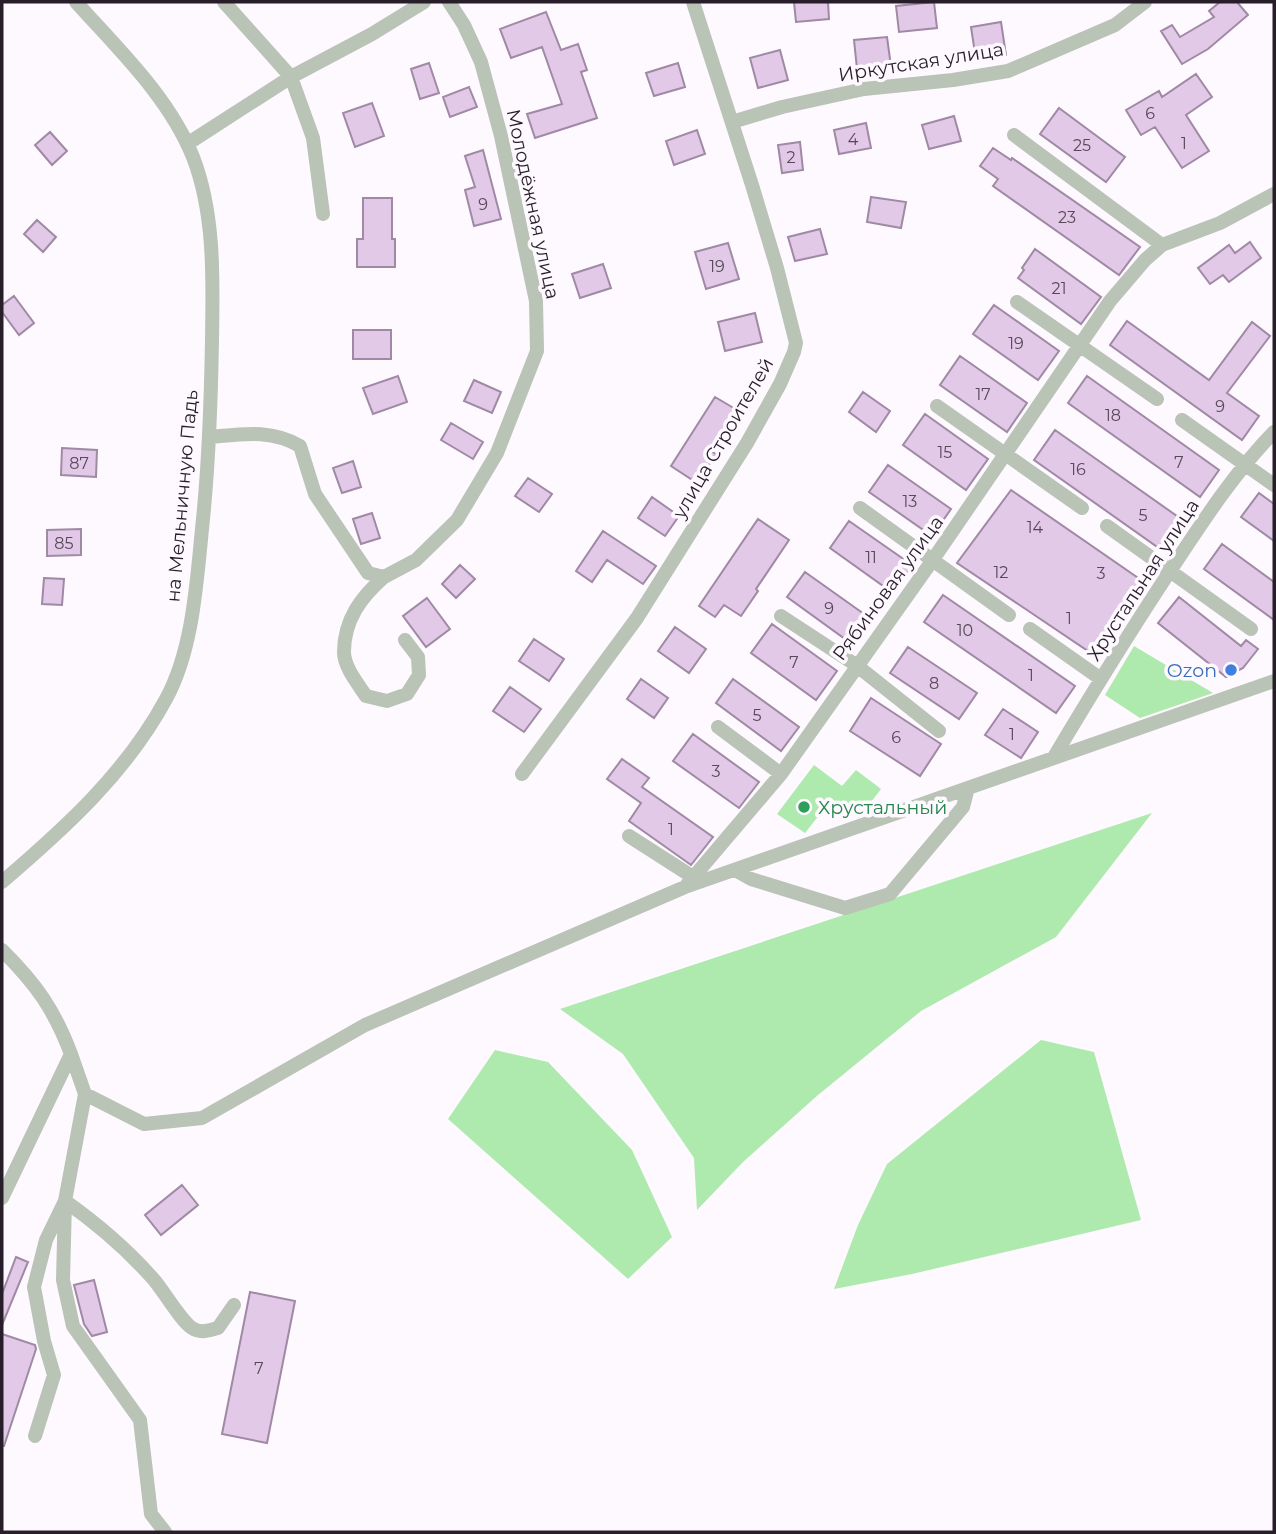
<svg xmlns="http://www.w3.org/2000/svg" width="1276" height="1534" font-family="Montserrat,sans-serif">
<rect width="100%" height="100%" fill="#fef9ff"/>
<path fill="#aee9ad" d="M 1134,646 L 1213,693 L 1140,718 L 1105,695 Z
M 814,765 L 842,786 L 856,770 L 881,789 L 859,818 L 832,799 L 805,833 L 777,814 Z
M 1152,813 L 1056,937 L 921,1011 L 818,1095 L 743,1162 L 697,1210 L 694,1158 L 623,1054 L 560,1009 Z
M 1041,1040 L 1094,1052 L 1141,1220 L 912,1274 L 834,1289 L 858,1225 L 887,1164 Z
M 495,1050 L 548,1062 L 632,1150 L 672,1237 L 628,1279 L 448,1119 Z"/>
<path fill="#e1c9e7" stroke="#9f89a4" stroke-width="2" d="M 794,2 L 828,2 L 829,19 L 796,22 Z
M 934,2 L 937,28 L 899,32 L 896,6 Z
M 1220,2 L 1237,2 L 1248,15 L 1208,49 L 1182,64 L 1161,31 L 1172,25 L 1180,37 L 1214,17 L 1209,11 Z
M 546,12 L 561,50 L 578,44 L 587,70 L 581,72 L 597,118 L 535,138 L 527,114 L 562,104 L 542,47 L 511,58 L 500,29 Z
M 1001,22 L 1006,55 L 976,60 L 971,27 Z
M 887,37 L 891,66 L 857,69 L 854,40 Z
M 780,50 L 788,80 L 758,88 L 750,58 Z
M 429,63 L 439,93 L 420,99 L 411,69 Z
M 678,63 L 685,87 L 654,96 L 646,73 Z
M 1196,74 L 1212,97 L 1186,115 L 1209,151 L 1182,168 L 1155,127 L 1141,135 L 1126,110 L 1159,91 L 1162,97 Z
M 469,87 L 477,107 L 450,117 L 443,97 Z
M 372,103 L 384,136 L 355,147 L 343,113 Z
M 1059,108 L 1125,157 L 1106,182 L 1040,134 Z
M 954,116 L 961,141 L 929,149 L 922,125 Z
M 866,123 L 871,148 L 839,154 L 834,130 Z
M 697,130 L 705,154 L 674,165 L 666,141 Z
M 50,132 L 67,151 L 52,165 L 35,145 Z
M 800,142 L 803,170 L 782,173 L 778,145 Z
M 993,148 L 1011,160 L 1012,158 L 1140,247 L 1119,275 L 993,186 L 998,179 L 980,166 Z
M 483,150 L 501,219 L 474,226 L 465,190 L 475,187 L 465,156 Z
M 871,197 L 906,202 L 901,228 L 867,222 Z
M 363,198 L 392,198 L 392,239 L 395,239 L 395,267 L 357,267 L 357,239 L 363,239 Z
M 37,220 L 56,237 L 43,252 L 24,234 Z
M 820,229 L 827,254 L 795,261 L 788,237 Z
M 1250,242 L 1261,258 L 1229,282 L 1223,275 L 1210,284 L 1198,268 L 1229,245 L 1235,253 Z
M 728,243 L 739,279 L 706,289 L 695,252 Z
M 1035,249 L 1101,297 L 1081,324 L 1018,278 L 1024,270 L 1022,268 Z
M 603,264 L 611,288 L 580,298 L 572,274 Z
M 14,296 L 34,323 L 19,335 L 2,312 L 2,305 Z
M 994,305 L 1059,351 L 1038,380 L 973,334 Z
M 755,313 L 762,342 L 725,351 L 718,322 Z
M 1127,321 L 1209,380 L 1252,322 L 1270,336 L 1227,393 L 1259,416 L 1242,440 L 1110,345 Z
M 353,330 L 391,330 L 391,359 L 353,359 Z
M 960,356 L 1027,403 L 1007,432 L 940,385 Z
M 398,376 L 407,402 L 373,414 L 363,388 Z
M 1087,376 L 1219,470 L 1200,497 L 1068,403 Z
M 474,380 L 501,392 L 492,413 L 464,401 Z
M 863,392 L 890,411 L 876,432 L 849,412 Z
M 715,397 L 737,410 L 711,451 L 716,454 L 697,483 L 671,466 Z
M 925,414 L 988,459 L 966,490 L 903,445 Z
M 451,423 L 483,442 L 473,459 L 441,440 Z
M 1055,430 L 1184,521 L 1163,551 L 1034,460 Z
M 62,448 L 97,450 L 96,477 L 61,475 Z
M 353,461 L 361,487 L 342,493 L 333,468 Z
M 888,465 L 951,509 L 932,536 L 869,492 Z
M 528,478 L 552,494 L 539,512 L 515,496 Z
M 1011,490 L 1144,582 L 1094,655 L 957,563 Z
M 1259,493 L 1274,504 L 1274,541 L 1241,517 Z
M 652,497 L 679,516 L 665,536 L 638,518 Z
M 372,513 L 380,538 L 361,544 L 353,519 Z
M 758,519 L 789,540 L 756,589 L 758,591 L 741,616 L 724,605 L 715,617 L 699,606 Z
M 849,521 L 912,565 L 893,593 L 830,548 Z
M 81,529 L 81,555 L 47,556 L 47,530 Z
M 603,531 L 656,566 L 643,584 L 607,560 L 592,582 L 576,571 Z
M 1222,544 L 1274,582 L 1274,620 L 1204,569 Z
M 460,565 L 475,579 L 456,598 L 442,584 Z
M 805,572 L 871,619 L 852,644 L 787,597 Z
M 44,578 L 64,579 L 62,605 L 42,604 Z
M 943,595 L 1075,686 L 1056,713 L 924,622 Z
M 1179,597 L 1241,646 L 1246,640 L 1258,649 L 1243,668 L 1226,677 L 1158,623 Z
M 427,598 L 450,629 L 426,647 L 403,616 Z
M 772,624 L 837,671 L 816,700 L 751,653 Z
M 675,627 L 706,649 L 689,673 L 658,651 Z
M 534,639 L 564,659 L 549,681 L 519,661 Z
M 908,647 L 977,693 L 959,719 L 890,673 Z
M 641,679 L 668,698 L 654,718 L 627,699 Z
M 733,679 L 799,727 L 781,751 L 716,703 Z
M 510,687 L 541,709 L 524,732 L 493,711 Z
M 871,698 L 941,744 L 920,776 L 850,731 Z
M 1003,709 L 1038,732 L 1021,758 L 985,735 Z
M 693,734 L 759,782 L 739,808 L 673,761 Z
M 622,759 L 649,778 L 642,787 L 713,837 L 691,865 L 629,821 L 641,803 L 607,779 Z
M 182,1185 L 198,1205 L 161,1235 L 145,1215 Z
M 16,1257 L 28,1262 L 2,1325 L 2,1294 Z
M 94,1280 L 107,1332 L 92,1336 L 84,1324 L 74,1285 Z
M 250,1292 L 295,1301 L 267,1443 L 222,1434 Z
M 2,1334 L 35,1345 L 36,1349 L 4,1446 L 2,1446 Z"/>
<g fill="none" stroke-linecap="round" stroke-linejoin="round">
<path stroke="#b9c3b6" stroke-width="14" d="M 224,2 L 291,77 L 313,138 L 323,214
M 732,122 L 782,107 L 864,89 L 953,80 L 1008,71 L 1115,25 L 1145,2
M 1014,135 L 1162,245
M 187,144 L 291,77 L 372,34 L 424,2
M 1017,302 L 1157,399
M 937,406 L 1082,508
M 1182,420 L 1274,485
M 211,437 C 243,434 271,429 300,446 L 315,494 L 368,573 L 384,577 L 416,560 L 457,520 L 497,453 L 537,351 L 536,301 L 501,136 L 481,62 L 464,25 L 449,2
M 860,508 L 1009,615
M 1107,526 L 1251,629
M 384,577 C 361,597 344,620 344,652 C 344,667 358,684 366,696 L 387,701 L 407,694 L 419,675 L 418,657 L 405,640
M 781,616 L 856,665 L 939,731
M 1030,629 L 1101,679
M 718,727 L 781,774
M 1054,757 C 1092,693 1131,630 1172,568 C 1203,521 1235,472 1274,432
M 522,774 L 637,618 L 747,443 L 780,384 L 794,352 L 796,343 L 777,268 L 752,185 L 693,2
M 629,836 L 693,877
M 735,870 L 751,879 L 845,908 L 890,894 L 963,807 L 968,788
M 2,882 C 65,828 126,773 166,699 C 194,648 197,576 203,519 C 209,459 211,400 212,340 C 213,279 215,214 193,157 C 169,97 118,49 76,2
M 685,887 L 781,774 L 932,561 L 1110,301 L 1145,260 L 1162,245 L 1220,223 L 1274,194
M 2,950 C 36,984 54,1009 71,1054 L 2,1198
M 71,1054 L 85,1094 L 144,1124 L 202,1118 L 365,1025 L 685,887 L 1274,681
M 65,1201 L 63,1280 L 73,1326 L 140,1420 L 151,1514 L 165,1532
M 65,1201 C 99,1225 128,1250 155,1281 C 164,1292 182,1322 192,1328 C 201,1334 209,1330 218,1328 L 234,1305
M 35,1436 L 54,1375 L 44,1341 L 34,1287 L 46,1240 L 65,1201 L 85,1094"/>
</g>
<circle fill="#3f7fe0" stroke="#fef9ff" stroke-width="2.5" cx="1231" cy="670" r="7"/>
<circle fill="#2e9e5b" stroke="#fef9ff" stroke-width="2.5" cx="804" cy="807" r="7"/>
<g text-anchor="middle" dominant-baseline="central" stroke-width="7" stroke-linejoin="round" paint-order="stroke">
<g font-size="16" fill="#564958">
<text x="1150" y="113">6</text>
<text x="853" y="139">4</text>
<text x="1184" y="143">1</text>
<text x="1082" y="145">25</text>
<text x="791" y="157">2</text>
<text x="483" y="204">9</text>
<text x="1067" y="217">23</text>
<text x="717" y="266">19</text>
<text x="1059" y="288">21</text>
<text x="1016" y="343">19</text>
<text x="983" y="394">17</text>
<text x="1220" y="406">9</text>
<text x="1113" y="415">18</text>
<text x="945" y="452">15</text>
<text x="1179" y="462">7</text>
<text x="79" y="463">87</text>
<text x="1078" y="469">16</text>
<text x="910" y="501">13</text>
<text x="1143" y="515">5</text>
<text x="1035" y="527">14</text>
<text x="64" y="543">85</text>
<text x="871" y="557">11</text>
<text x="1001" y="572">12</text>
<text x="1101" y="573">3</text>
<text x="829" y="608">9</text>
<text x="1069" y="618">1</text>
<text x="965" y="630">10</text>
<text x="794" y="662">7</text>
<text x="1031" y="675">1</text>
<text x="934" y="683">8</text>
<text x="757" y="715">5</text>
<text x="1012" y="734">1</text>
<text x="896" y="737">6</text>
<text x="716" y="771">3</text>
<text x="671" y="829">1</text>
<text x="259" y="1368">7</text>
</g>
<g font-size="19" fill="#271e29" stroke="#fef9ff">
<text transform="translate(921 62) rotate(-9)">Иркутская улица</text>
<text transform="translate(533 204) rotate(78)">Молодёжная улица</text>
<text transform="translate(723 438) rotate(-60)">улица Строителей</text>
<text transform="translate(182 496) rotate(-85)">на Мельничную Падь</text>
<text transform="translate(1143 580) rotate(-57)">Хрустальная улица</text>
<text transform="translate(888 588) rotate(-54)">Рябиновая улица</text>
</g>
<g font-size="19" fill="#366cbe" stroke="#fef9ff" text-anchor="end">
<text x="1217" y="670">Ozon</text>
</g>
<g font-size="19" fill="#27864d" stroke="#fef9ff" text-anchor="start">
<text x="818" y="807">Хрустальный</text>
</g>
</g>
<rect width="1276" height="1534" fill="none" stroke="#271e29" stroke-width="7"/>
</svg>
